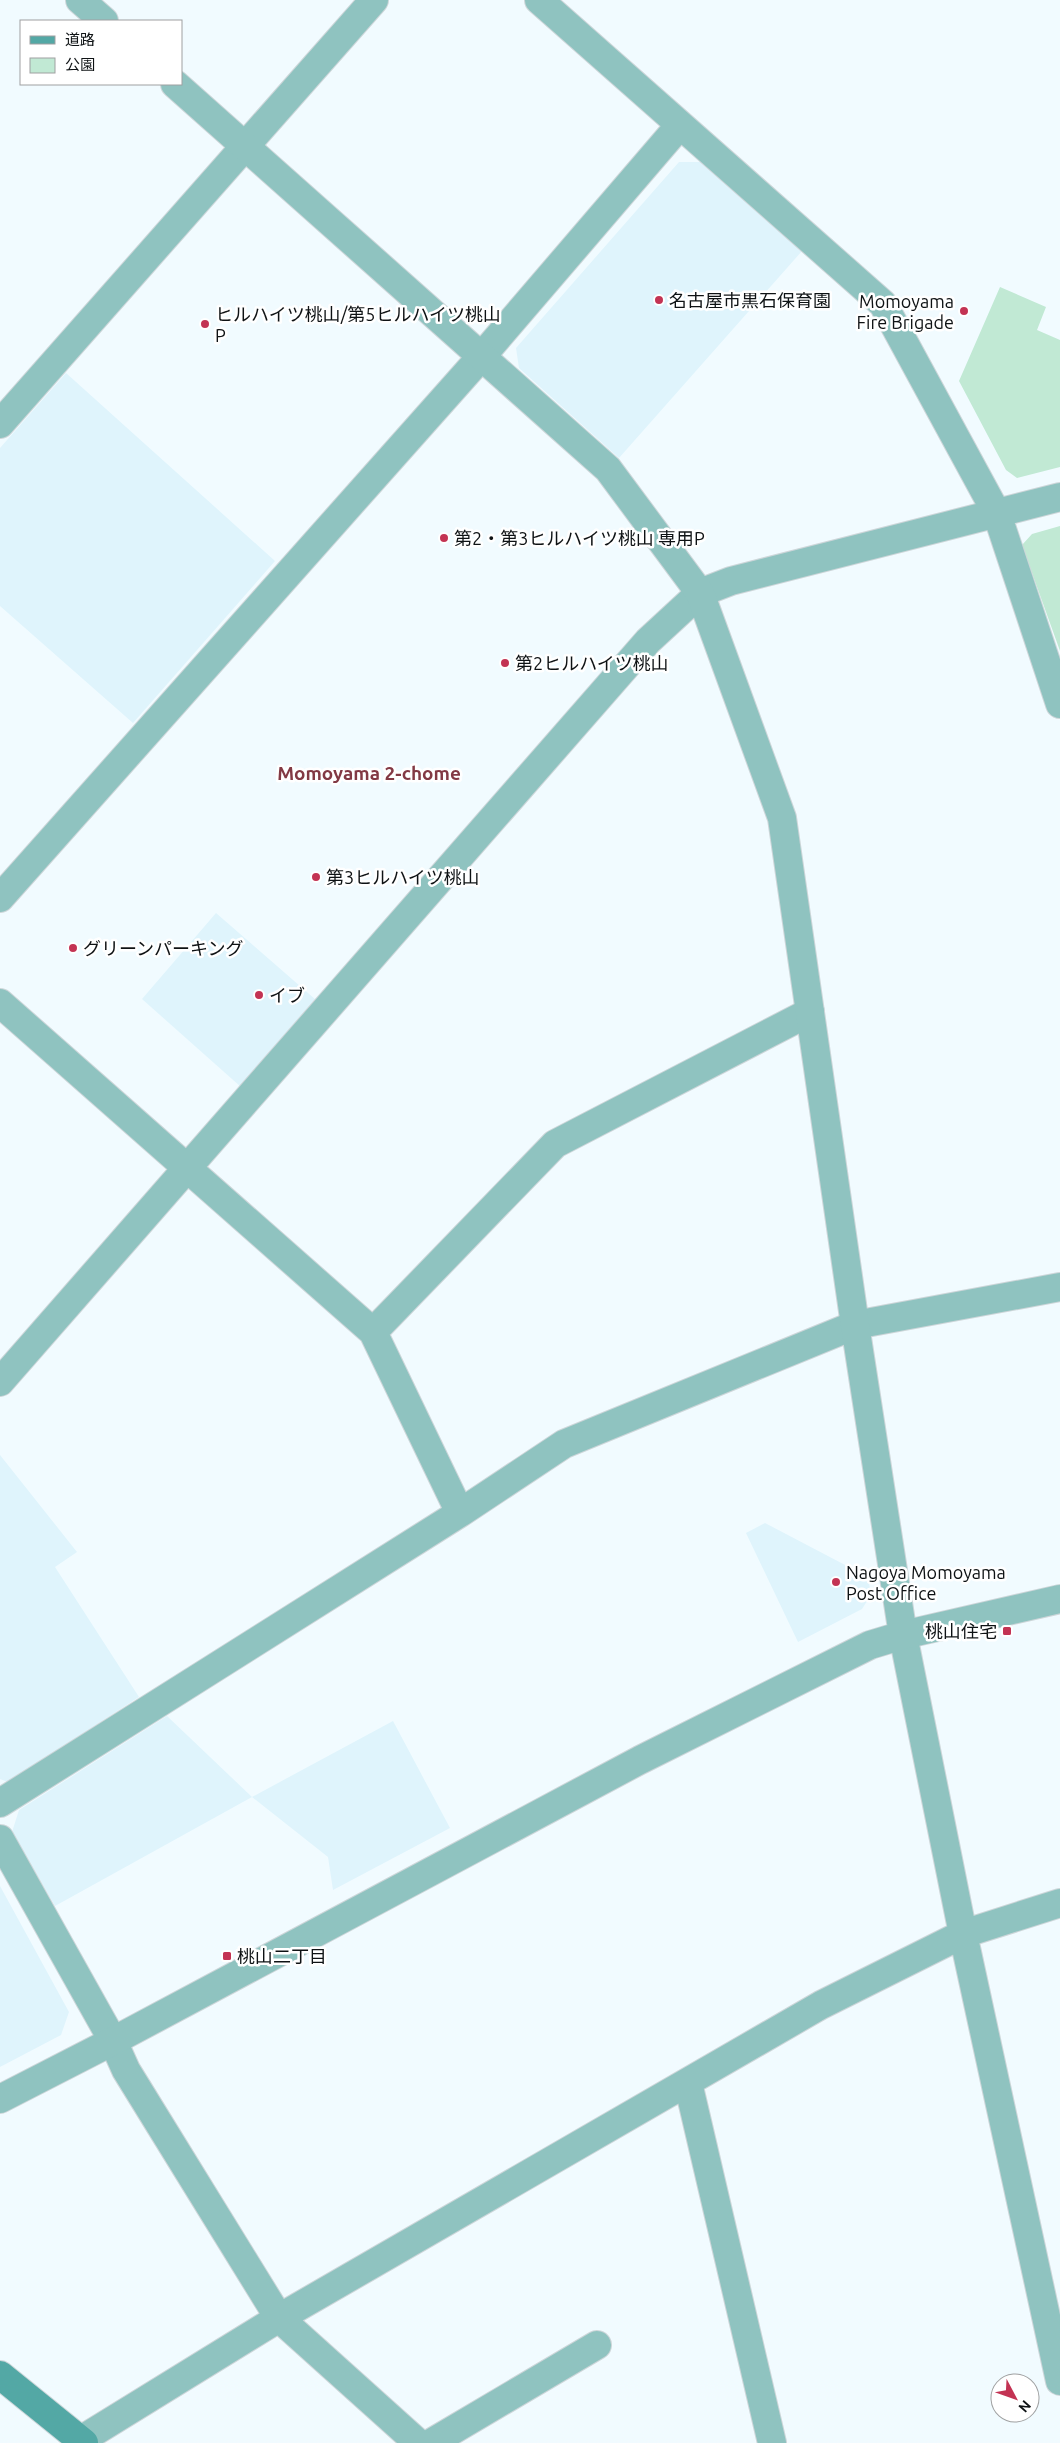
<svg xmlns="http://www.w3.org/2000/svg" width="1060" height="2443" font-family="Ubuntu,'Noto Sans JP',sans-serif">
<rect width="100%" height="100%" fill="#f1fbff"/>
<path fill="#dff4fc" d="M 679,162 L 702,162 L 802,251 L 619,458 L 519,368 L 516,348 Z
M 66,373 L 275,561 L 133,723 L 0,606 L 0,448 Z
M 216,913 L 316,1000 L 241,1087 L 142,999 Z
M 0,1455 L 77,1552 L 55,1567 L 139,1697 L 8,1782 L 0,1779 Z
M 765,1523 L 868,1577 L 871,1595 L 862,1609 L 798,1642 L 746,1533 Z
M 167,1716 L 252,1797 L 393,1721 L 450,1828 L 333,1890 L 328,1857 L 252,1797 L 55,1906 L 12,1832 L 19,1810 Z
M 0,1886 L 69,2012 L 61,2035 L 0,2067 Z"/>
<path fill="#c1e9d4" d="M 1000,287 L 1046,307 L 1037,330 L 1060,340 L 1060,467 L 1017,478 L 1006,470 L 959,381 Z
M 1060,526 L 1060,651 L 1022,545 L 1032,534 Z"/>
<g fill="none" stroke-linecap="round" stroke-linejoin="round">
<g stroke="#cdd6d9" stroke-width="30">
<path id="minor" d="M 539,0 L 883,304 L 997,514 L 1060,704
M 0,424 L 374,0
M 0,898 L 481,357 L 680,125
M 0,1003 L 373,1332 L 460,1513
M 373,1332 L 555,1144 L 810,1012
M 0,1382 L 648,641 L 700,593 L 731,581 L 1060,497
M 903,1635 L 963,1934 L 1060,2381
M 0,1803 L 460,1513 L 564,1444 L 855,1325 L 1060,1287
M 0,1839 L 113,2041 L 126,2070 L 279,2318 L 418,2443
M 688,2083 L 772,2443
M 81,2440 L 279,2318 L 821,2005 L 963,1934 L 1060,1903
M 431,2443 L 597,2345"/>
</g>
<g stroke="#cdd6d9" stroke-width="30">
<path id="tertiary" d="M 80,0 L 104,21
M 175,84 L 608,469 L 700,593 L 782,818 L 855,1325 L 903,1635
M 0,2099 L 113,2041 L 640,1760 L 870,1645 L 903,1635 L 1060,1599"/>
</g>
<g stroke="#cdd6d9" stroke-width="30">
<path id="secondary" d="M 0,2375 L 84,2443"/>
</g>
<use href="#minor" stroke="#8fc3c0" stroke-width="28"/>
<use href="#tertiary" stroke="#8fc3c0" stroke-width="28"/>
<use href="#secondary" stroke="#53a8a5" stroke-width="28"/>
</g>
<g fill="#c33353" stroke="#fff" stroke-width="2">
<circle cx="659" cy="300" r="5"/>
<circle cx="964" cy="311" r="5"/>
<circle cx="205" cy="324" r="5"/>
<circle cx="444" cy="538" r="5"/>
<circle cx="505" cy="663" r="5"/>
<circle cx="316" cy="877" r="5"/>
<circle cx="73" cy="948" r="5"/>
<circle cx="259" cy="995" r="5"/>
<circle cx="836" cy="1582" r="5"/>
<rect x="1002" y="1626" width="10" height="10" rx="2.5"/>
<rect x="222" y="1951" width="10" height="10" rx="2.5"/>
</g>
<g text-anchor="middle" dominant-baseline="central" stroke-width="5" stroke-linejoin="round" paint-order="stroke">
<g font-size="18" fill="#0e1214" stroke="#fff" text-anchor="start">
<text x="669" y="300">名古屋市黒石保育園</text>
<text x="954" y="301" text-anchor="end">Momoyama<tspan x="954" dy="21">Fire Brigade</tspan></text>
<text x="215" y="314">ヒルハイツ桃山/第5ヒルハイツ桃山<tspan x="215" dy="21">P</tspan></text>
<text x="454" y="538">第2・第3ヒルハイツ桃山 専用P</text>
<text x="515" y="663">第2ヒルハイツ桃山</text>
<text x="326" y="877">第3ヒルハイツ桃山</text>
<text x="83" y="948">グリーンパーキング</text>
<text x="269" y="995">イブ</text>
<text x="846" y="1572">Nagoya Momoyama<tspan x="846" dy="21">Post Office</tspan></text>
<text x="997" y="1631" text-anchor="end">桃山住宅</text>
<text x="237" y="1956">桃山二丁目</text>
</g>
<g font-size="19" font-weight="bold" fill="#823944" stroke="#fff">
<text x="369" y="773">Momoyama 2-chome</text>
</g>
</g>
<rect x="20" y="20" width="162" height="65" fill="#ffffff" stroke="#9fa0a1"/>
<rect x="30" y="36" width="25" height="8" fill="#53a8a5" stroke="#9fa0a1"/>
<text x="65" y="45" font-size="15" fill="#0e1214">道路</text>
<rect x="30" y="58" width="25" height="15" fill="#c1e9d4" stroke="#9fa0a1"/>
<text x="65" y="70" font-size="15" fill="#0e1214">公園</text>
<g transform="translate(1015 2398) rotate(131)"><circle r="24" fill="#ffffff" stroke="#9fa0a1"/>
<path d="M0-4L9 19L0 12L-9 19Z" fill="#c33353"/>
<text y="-8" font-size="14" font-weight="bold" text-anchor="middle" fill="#0e1214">N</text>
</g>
</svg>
